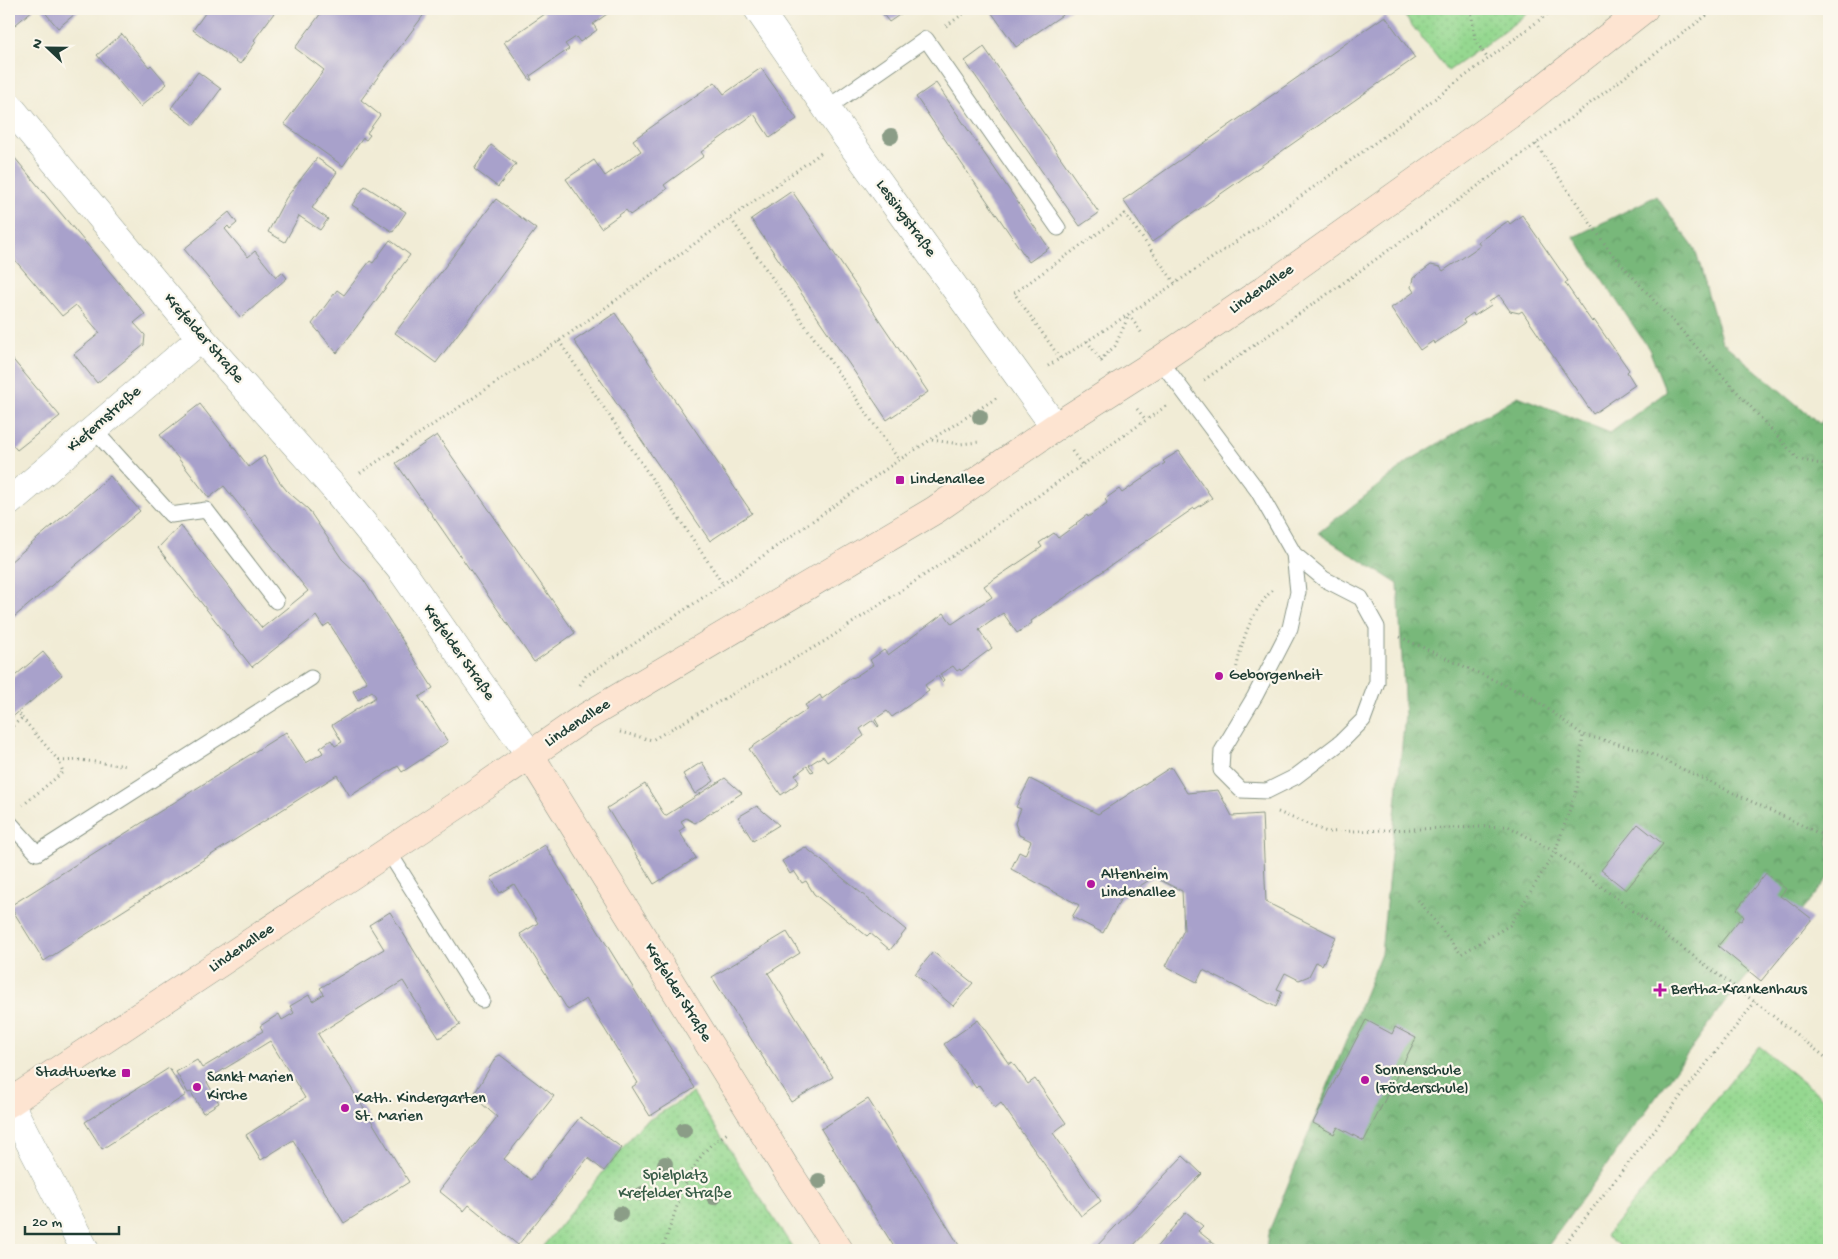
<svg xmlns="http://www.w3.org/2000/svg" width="1838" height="1259" font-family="'Gochi Hand',sans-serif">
<defs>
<pattern id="forest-crowns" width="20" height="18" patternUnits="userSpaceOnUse" patternTransform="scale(1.25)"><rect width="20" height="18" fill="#78b87a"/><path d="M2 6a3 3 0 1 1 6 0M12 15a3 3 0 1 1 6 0" fill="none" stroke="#629765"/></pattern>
<pattern id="park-dots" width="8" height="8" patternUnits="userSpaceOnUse" patternTransform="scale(1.25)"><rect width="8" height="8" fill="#95d890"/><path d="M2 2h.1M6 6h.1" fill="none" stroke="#80ba7d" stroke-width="1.8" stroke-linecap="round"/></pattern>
</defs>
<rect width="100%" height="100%" fill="#fbf7ec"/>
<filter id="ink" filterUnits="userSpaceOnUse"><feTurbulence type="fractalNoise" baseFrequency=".02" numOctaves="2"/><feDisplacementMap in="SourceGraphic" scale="10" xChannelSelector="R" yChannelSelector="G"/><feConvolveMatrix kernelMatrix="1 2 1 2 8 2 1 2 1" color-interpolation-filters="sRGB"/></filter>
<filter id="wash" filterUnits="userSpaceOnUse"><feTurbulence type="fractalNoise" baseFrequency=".0096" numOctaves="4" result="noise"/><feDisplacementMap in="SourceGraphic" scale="20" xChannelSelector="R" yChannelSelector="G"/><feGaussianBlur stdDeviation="1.12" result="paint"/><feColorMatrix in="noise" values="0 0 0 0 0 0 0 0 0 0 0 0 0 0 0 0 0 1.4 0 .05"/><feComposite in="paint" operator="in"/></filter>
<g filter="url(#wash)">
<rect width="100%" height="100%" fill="#f1ecd6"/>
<path fill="url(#forest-crowns)" stroke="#4c7a57" d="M 1656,196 L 1695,249 L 1722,342 L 1820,424 L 1829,411 L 1829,878 L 1723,1005 L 1545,1250 L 1266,1250 L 1268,1234 L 1381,954 L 1405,715 L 1398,584 L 1318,533 L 1412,459 L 1518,396 L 1610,433 L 1666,392 L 1649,349 L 1574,237 Z"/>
<path fill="url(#park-dots)" stroke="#5a8a62" d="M 1399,9 L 1533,9 L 1499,35 L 1448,71 Z
M 1759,1046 L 1829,1103 L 1829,1250 L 1625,1250 L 1606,1236 Z
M 693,1093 L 794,1250 L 540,1250 L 642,1124 Z"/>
<g id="blocks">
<path fill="#a8a1cb" d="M 9,9 L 34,9 L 9,30 Z
M 42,9 L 81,9 L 58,28 Z
M 208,9 L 277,9 L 254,40 L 256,42 L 240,64 L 193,30 Z
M 324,9 L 428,9 L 361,100 L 380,115 L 367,133 L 370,135 L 366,140 L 363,138 L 343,166 L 284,124 L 324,70 L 295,48 Z
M 541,9 L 614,9 L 593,24 L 597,30 L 580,42 L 576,37 L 565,44 L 569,49 L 530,76 L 532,80 L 530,80 L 504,42 L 545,14 Z
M 879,9 L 908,9 L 889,22 Z
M 989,9 L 1071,9 L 1016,47 Z
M 1385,16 L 1415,58 L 1152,242 L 1123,200 Z
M 122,34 L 149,67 L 151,65 L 167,84 L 140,107 L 97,55 Z
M 984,47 L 1099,213 L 1080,226 L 965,61 Z
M 1829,57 L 1829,78 L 1822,75 Z
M 761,68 L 797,119 L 770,138 L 754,114 L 701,152 L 704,156 L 664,185 L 667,189 L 630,215 L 626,210 L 601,228 L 566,179 L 594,160 L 605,176 L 641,151 L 633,140 L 715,82 L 724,94 Z
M 198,72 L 221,89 L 194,125 L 171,108 Z
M 936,83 L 1049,248 L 1029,262 L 916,97 Z
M 491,145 L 516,164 L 498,187 L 474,169 Z
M 9,151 L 145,314 L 134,323 L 145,335 L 144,345 L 97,383 L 74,354 L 100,333 L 76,305 L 62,316 L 9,253 L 9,237 L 15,231 L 9,223 Z
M 317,158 L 337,172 L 312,208 L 328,219 L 320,230 L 299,216 L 285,242 L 268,232 L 286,198 Z
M 365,186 L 406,212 L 393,232 L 352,205 Z
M 792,191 L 928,392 L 887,420 L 751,219 Z
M 496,199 L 536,229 L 436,363 L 395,333 Z
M 229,212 L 237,223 L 230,229 L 228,226 L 225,229 L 248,257 L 255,251 L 276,277 L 282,272 L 287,278 L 241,318 L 184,249 Z
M 1522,215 L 1568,281 L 1565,283 L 1592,322 L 1594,320 L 1629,370 L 1627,372 L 1635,385 L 1593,414 L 1522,311 L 1519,313 L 1510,311 L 1499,295 L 1489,302 L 1491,305 L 1474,316 L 1473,313 L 1463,320 L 1465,323 L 1434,344 L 1433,341 L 1420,350 L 1391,308 L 1414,292 L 1411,287 L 1413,278 L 1431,265 L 1440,267 L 1443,271 L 1480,246 L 1478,242 L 1508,221 L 1510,224 Z
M 390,240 L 410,255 L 337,353 L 312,324 L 337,290 L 344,295 L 370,261 L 373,263 Z
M 615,313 L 752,513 L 710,541 L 574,341 Z
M 9,355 L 60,416 L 17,450 L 9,441 Z
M 200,404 L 249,467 L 264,456 L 279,481 L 287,491 L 308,509 L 342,559 L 363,579 L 433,688 L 419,697 L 448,742 L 402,772 L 398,766 L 350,796 L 337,775 L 44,961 L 10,906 L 286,732 L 306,763 L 323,753 L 320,748 L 331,740 L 335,746 L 342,742 L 332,725 L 376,697 L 372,691 L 358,700 L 353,691 L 367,682 L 329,623 L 323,627 L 316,616 L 252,667 L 158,548 L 180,525 L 262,628 L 308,591 L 224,486 L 209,498 L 160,435 Z
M 437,435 L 575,633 L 534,662 L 396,463 Z
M 1179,451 L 1212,498 L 1195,509 L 1194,508 L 1031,621 L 1032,623 L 1017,633 L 1003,613 L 979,630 L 992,648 L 961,671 L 960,669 L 957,671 L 953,666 L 940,674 L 944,680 L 942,682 L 938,676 L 925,685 L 929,691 L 892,717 L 887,711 L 875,719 L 879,726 L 878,727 L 873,720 L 860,729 L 864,736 L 827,762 L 823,756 L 809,765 L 814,771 L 811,772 L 807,766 L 795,775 L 799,781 L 797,784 L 781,795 L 749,749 L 808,709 L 805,705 L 812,701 L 820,695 L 822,699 L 852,677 L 853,678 L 873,665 L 870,660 L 884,650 L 888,655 L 944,613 L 952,624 L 992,597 L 984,586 L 1042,547 L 1039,543 L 1054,533 L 1058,538 L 1077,524 L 1076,523 L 1087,515 L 1088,517 L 1107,503 L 1105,499 L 1119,489 L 1122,493 L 1165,463 L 1163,461 Z
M 110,476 L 140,511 L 14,617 L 9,611 L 9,563 Z
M 43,652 L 62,675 L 9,720 L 9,681 Z
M 702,762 L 714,781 L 695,794 L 683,774 Z
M 1171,767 L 1187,793 L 1218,790 L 1232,816 L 1262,814 L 1266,902 L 1336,937 L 1322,965 L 1316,962 L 1309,976 L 1299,980 L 1285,973 L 1277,989 L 1282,991 L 1276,1007 L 1203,970 L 1197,982 L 1166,966 L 1184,930 L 1182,891 L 1154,877 L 1121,898 L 1103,933 L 1072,917 L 1079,905 L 1011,869 L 1019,852 L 1025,855 L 1031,841 L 1019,835 L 1015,823 L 1021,809 L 1016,807 L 1030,779 L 1098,814 Z
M 725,778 L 742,793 L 695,823 L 686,818 L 681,821 L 685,827 L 679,831 L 696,858 L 654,884 L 607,808 L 645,784 L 665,816 Z
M 757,806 L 779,825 L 753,841 L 738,817 Z
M 1638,824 L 1663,844 L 1626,890 L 1601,870 Z
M 545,845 L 695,1088 L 650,1116 L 632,1087 L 638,1083 L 586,999 L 568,1010 L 520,934 L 538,923 L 514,884 L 500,893 L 491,878 Z
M 805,847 L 906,930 L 890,950 L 870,933 L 867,936 L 814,894 L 806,881 L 802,883 L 794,871 L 790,874 L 782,861 Z
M 1766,873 L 1786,889 L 1780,896 L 1784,899 L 1785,898 L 1812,919 L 1761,981 L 1718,946 L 1739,920 L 1741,921 L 1744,917 L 1737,909 Z
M 390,912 L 460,1025 L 439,1038 L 403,981 L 318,1034 L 409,1182 L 344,1223 L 293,1140 L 261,1160 L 246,1135 L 305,1098 L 270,1041 L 208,1079 L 209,1081 L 207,1082 L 219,1103 L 203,1113 L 191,1092 L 188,1093 L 176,1072 L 197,1060 L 202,1068 L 263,1031 L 260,1026 L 279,1014 L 282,1020 L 294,1013 L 290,1006 L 309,995 L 313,1001 L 324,994 L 320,988 L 384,949 L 369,925 Z
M 787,932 L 800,953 L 768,973 L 833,1077 L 791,1102 L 712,977 Z
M 933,952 L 973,983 L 953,1006 L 915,974 Z
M 978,1020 L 1009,1064 L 1012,1062 L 1028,1084 L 1035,1079 L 1066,1123 L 1053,1133 L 1101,1201 L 1081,1216 L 1001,1103 L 995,1108 L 979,1085 L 976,1088 L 944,1044 Z
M 1366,1020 L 1392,1034 L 1395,1027 L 1416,1038 L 1364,1141 L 1338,1127 L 1334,1134 L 1313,1123 Z
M 500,1055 L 554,1096 L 504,1159 L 531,1180 L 580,1117 L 622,1148 L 604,1171 L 588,1158 L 518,1245 L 469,1205 L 464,1211 L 439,1191 L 497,1117 L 473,1096 L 496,1057 Z
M 169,1068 L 186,1095 L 102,1149 L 85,1122 Z
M 868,1099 L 880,1118 L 962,1250 L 896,1250 L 821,1129 Z
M 1183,1156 L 1202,1174 L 1129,1250 L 1093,1250 Z
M 1186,1212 L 1203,1226 L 1198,1231 L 1222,1250 L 1154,1250 Z"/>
</g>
</g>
<g filter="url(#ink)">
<use href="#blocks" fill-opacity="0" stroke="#889485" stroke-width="1"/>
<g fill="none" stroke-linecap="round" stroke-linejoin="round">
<g stroke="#889485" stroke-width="17">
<path id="lane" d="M 827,108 L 926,39 L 1058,228
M 1160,360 L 1258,491 L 1294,554 L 1298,592 L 1290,628 L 1255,696 L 1222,751 L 1221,770 L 1241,790 L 1267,791 L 1295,777 L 1341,742 L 1363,720 L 1377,682 L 1377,627 L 1361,598 L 1324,579 L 1294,554
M 94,430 L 171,515 L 206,510 L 276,601
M 9,822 L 37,853 L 311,678
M 388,851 L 482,1000"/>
</g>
<g stroke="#889485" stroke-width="29">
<path id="street" d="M 758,9 L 845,135 L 1055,427
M 9,106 L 201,338 L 335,489 L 402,571 L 530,755
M 9,502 L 201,338
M 9,1102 L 85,1250"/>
</g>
<g stroke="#889485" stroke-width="29">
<path id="secondary" d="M 530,755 L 786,1169 L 839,1250
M 9,1103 L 462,802 L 579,721 L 935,510 L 1055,427 L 1160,360 L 1265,289 L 1509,115 L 1644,9"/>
</g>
<path stroke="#889485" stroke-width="3" stroke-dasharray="1 4" stroke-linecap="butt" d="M 1471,9 L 1475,40 L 1488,59
M 946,26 L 970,9
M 1536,144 L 1611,253 L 1798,459 L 1829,466
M 731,219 L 899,460
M 1129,315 L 1143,335
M 559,341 L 723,584
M 1087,341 L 1102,362
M 1060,358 L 1014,293 L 1125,214 L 1175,283
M 1101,361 L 1105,355 L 1115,346 L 1129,315
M 1048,366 C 1223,256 1390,134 1554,9
M 1204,380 L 1332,291 L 1536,144 L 1715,9
M 1137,409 L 1146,420
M 932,440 L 960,444 L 980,442
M 1072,451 L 1082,465
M 360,473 L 559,341 L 821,153
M 1400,637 L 1533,698 L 1583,735 L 1642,750 L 1829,838
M 1234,682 C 1240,646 1248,615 1274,588
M 580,685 L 586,676 L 723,584 L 899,460 L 998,397
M 22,718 L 59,761 L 63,772 L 23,805
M 9,729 L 22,718 L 18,712
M 620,732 L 652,740 L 825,641 L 947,560 L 1166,406
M 59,761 L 79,760 L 128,766
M 1278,812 L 1327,832 L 1508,826 L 1555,852 L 1755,1002 L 1829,1060
M 1418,900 L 1461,954 L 1510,925 L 1555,852 L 1577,789 L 1583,735
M 662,1250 C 675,1216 685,1168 713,1143 C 717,1139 724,1136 729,1132
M 1560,1250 L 1755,1002"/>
<use href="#lane" stroke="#fff" stroke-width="15"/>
<use href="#street" stroke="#fff" stroke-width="28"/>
<use href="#secondary" stroke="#fde4d1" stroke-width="28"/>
</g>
<g fill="#8b9d87">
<circle cx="891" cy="136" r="8"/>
<circle cx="980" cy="417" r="8"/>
<circle cx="684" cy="1130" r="8"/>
<circle cx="665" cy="1164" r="8"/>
<circle cx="819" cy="1181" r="8"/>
<circle cx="643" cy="1194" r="8"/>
<circle cx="714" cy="1197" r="8"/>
<circle cx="620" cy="1214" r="8"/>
</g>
</g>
<g fill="#b5179e" stroke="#fbf7ec" stroke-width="2">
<rect x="895" y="475" width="10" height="10" rx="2.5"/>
<circle cx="1219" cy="676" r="5"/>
<circle cx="1091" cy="884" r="5"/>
<path d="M1657.5 982.5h5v5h5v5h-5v5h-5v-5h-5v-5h5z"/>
<rect x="121" y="1068" width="10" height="10" rx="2.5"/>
<circle cx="1365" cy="1080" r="5"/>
<circle cx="197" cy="1087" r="5"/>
<circle cx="345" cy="1108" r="5"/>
</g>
<g text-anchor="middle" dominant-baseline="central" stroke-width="4.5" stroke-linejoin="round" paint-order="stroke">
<g font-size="16" fill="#1f3d34" stroke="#fbf7ec">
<text transform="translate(905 219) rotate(54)">Lessingstraße</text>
<text transform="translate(1262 290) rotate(-35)">Lindenallee</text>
<text transform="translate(203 339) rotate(49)">Krefelder Straße</text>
<text transform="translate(105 420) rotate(-41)">Kiefernstraße</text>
<text transform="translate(458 653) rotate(55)">Krefelder Straße</text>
<text transform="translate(578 724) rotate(-33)">Lindenallee</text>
<text transform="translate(242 949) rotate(-34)">Lindenallee</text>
<text transform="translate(677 993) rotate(58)">Krefelder Straße</text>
</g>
<g font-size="16" fill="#1f3d34" stroke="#fbf7ec" text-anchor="start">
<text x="910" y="480">Lindenallee</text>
<text x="1229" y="676">Geborgenheit</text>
<text x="1101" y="875">Altenheim<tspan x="1101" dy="18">Lindenallee</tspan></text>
<text x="1671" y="990">Bertha-Krankenhaus</text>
<text x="1375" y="1071">Sonnenschule<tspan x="1375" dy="18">(Förderschule)</tspan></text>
<text x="116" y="1073" text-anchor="end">Stadtwerke</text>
<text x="207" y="1078">Sankt Marien<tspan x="207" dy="18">Kirche</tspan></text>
<text x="355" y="1099">Kath. Kindergarten<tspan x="355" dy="18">St. Marien</tspan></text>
</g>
<g font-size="16" fill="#375c46" stroke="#fbf7ec">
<text x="675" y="1176">Spielplatz<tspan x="675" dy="18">Krefelder Straße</tspan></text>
</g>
</g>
<rect width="1838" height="1259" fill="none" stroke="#fbf7ec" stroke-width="30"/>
<g transform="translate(48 48) rotate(292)" stroke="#fbf7ec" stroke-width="4" paint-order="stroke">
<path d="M0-4L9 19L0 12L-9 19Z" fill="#1f3d34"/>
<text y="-8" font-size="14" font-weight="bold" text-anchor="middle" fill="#1f3d34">N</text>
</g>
<path d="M25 1226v8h94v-8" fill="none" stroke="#1f3d34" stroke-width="2.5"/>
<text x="32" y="1226" font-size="15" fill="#1f3d34" stroke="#fbf7ec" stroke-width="4" paint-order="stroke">20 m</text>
</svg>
